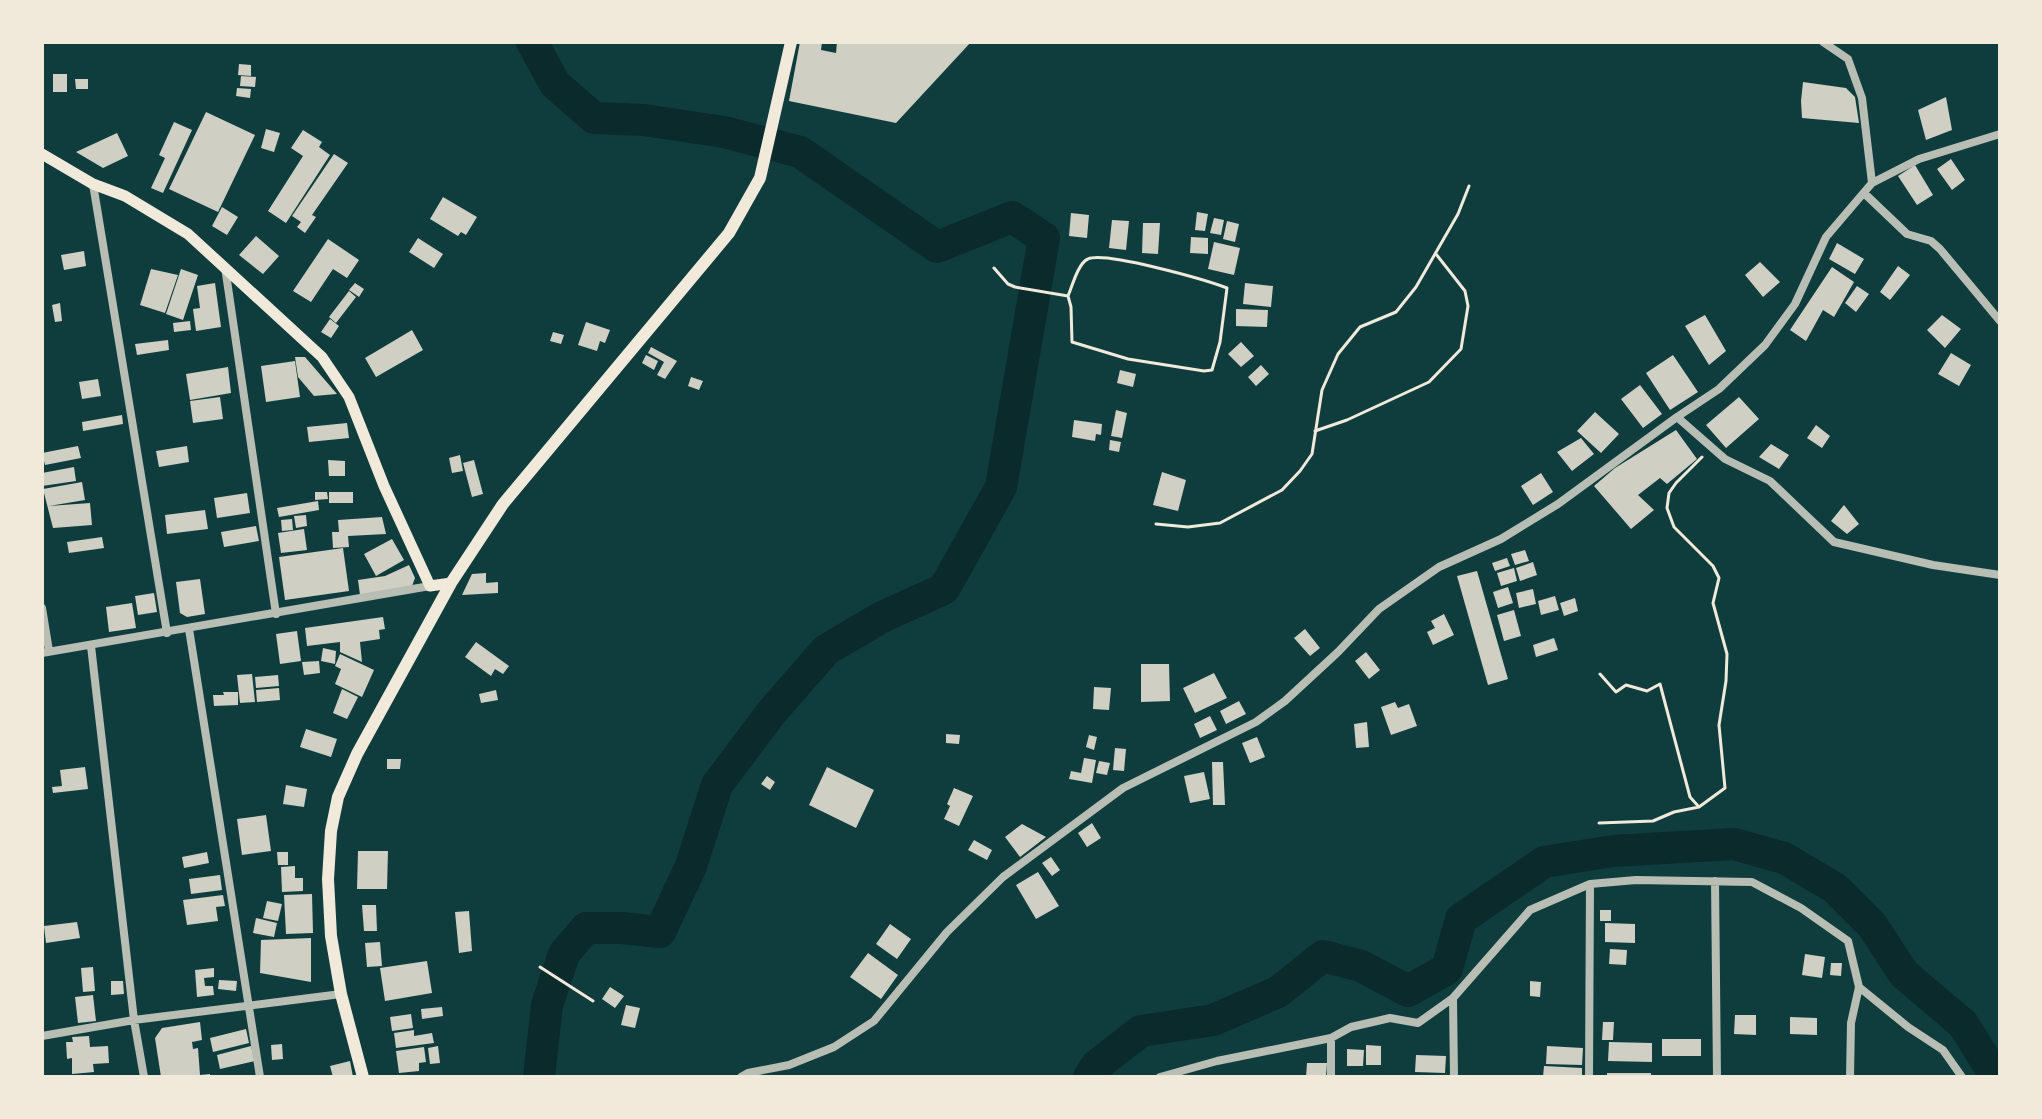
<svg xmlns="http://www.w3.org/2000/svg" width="2042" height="1119" font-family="Raleway,sans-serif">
<rect width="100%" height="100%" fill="#0f3d3e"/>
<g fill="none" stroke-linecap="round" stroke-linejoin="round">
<path stroke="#0a2a2b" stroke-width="32" d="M 532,42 L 555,84 L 594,118 L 644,120 L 724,132 L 800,152 L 937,247 L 1012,217 L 1044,238 L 1001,487 L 944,589 L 882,617 L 826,650 L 771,713 L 717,785 L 691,866 L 660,932 L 622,928 L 586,928 L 564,954 L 547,1005 L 539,1077
M 1089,1077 L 1096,1066 L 1141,1031 L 1213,1020 L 1278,992 L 1323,956 L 1361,966 L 1408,991 L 1447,969 L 1461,919 L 1544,862 L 1613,851 L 1734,844 L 1784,858 L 1835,888 L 1872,925 L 1904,974 L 1963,1024 L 1996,1077"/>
</g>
<path fill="#cfcfc3" d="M 800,42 L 822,42 L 821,50 L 836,53 L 837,42 L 971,42 L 896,123 L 789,101 Z
M 239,64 L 251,65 L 251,76 L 238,75 Z
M 53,74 L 67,74 L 67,92 L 53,92 Z
M 241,76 L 256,77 L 255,87 L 240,86 Z
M 75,79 L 88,79 L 88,89 L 76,89 Z
M 1803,82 L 1846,88 L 1855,97 L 1859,123 L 1802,118 L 1801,101 Z
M 237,88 L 251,89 L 250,98 L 236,96 Z
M 1946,97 L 1952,130 L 1926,140 L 1918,110 Z
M 206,112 L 255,135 L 218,212 L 169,189 Z
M 174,122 L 192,130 L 163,193 L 151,188 L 165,158 L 159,155 Z
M 266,129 L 280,133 L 274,152 L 261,148 Z
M 303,130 L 322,142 L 319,147 L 330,155 L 286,223 L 268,211 L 303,156 L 291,148 Z
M 117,133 L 128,156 L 103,168 L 76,152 Z
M 334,154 L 348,163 L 312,215 L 316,217 L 305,233 L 297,227 L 301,222 L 292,216 Z
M 1951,159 L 1965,180 L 1952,190 L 1937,169 Z
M 1915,165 L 1933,195 L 1917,205 L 1898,176 Z
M 443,197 L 477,217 L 466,235 L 461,232 L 458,236 L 430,219 Z
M 222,207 L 238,217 L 227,235 L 212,226 Z
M 1197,212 L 1208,214 L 1205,231 L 1195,230 Z
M 1071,213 L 1089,215 L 1087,238 L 1069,236 Z
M 1214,218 L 1224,220 L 1221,235 L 1210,233 Z
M 1112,220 L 1129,221 L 1126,250 L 1109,248 Z
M 1227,221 L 1239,224 L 1235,242 L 1223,239 Z
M 1143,223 L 1160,223 L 1158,254 L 1142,253 Z
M 256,236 L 279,256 L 263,274 L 239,255 Z
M 1191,237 L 1208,238 L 1208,254 L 1190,253 Z
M 418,238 L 443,254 L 434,268 L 409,252 Z
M 328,239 L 359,260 L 347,278 L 333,269 L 311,302 L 293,291 Z
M 1214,242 L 1240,248 L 1234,275 L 1208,269 Z
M 1837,243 L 1864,259 L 1855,274 L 1829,259 Z
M 84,251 L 86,266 L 64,270 L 61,255 Z
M 1760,262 L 1780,282 L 1763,297 L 1745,275 Z
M 1898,266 L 1910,275 L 1890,300 L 1880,292 Z
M 1832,267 L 1854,282 L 1834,317 L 1823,310 L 1806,341 L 1790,330 Z
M 151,269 L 178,275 L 165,313 L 140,305 Z
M 181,269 L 198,275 L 183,320 L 166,314 Z
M 215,283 L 221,327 L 196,331 L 193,309 L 200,308 L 197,286 Z
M 355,283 L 364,289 L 359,297 L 349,290 Z
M 1245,283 L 1273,286 L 1271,307 L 1243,304 Z
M 1857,286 L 1869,294 L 1856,312 L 1845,303 Z
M 349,291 L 356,297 L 336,323 L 329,317 Z
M 60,303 L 62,321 L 55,322 L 52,305 Z
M 1236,309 L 1268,310 L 1267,327 L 1236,326 Z
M 1705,315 L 1726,351 L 1709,365 L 1685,326 Z
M 1942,315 L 1961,329 L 1945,348 L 1927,330 Z
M 330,319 L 339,326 L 331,338 L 321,332 Z
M 190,321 L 191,330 L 174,332 L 173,323 Z
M 586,322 L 610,330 L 605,343 L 600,341 L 597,351 L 578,345 Z
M 412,330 L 423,350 L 376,377 L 365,358 Z
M 553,332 L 564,335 L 561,344 L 550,341 Z
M 168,340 L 169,350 L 137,355 L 135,344 Z
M 1241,342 L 1254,356 L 1241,367 L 1228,354 Z
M 651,347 L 677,361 L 665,379 L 657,375 L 664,362 L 648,353 Z
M 1951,353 L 1971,365 L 1959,386 L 1938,374 Z
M 646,355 L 658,361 L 654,370 L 642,363 Z
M 1673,355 L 1698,392 L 1670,410 L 1646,373 Z
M 295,357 L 305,357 L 337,394 L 314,396 L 298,377 Z
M 295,361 L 300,397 L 266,402 L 261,366 Z
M 1261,365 L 1269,374 L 1256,386 L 1248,377 Z
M 228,367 L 231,393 L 190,400 L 186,374 Z
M 1120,370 L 1136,374 L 1133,387 L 1117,383 Z
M 691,377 L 703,381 L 699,390 L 688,386 Z
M 98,379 L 101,396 L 82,399 L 79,382 Z
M 1640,385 L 1662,414 L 1643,428 L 1621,399 Z
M 220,397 L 223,419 L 193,423 L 190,401 Z
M 1739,397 L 1759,419 L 1726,448 L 1706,425 Z
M 1116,410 L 1127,413 L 1122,438 L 1111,436 Z
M 1595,412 L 1619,434 L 1601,453 L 1577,431 Z
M 122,415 L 123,424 L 83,431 L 82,422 Z
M 1074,420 L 1102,424 L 1101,435 L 1096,434 L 1095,441 L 1072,437 Z
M 347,423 L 349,438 L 309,442 L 307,427 Z
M 1816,425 L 1830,436 L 1822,448 L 1807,438 Z
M 1676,430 L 1697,459 L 1667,484 L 1660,478 L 1638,495 L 1654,510 L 1631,529 L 1594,486 L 1615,468 Z
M 1581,438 L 1594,454 L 1572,471 L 1557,452 Z
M 1110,440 L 1121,442 L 1119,452 L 1109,450 Z
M 1771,444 L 1789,455 L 1779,469 L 1759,457 Z
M 78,446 L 81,458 L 45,465 L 42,453 Z
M 187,446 L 189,462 L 159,467 L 156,451 Z
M 460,455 L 463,471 L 452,473 L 449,458 Z
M 328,460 L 345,461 L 345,476 L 329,476 Z
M 474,460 L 483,494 L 472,497 L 463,463 Z
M 74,467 L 76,481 L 42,486 L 42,473 Z
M 1162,472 L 1186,480 L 1178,511 L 1153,505 Z
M 1541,473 L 1553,492 L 1533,505 L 1521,486 Z
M 82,482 L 85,500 L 49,506 L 90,503 L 92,525 L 53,528 L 43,489 Z
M 315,492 L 327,492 L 328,499 L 315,500 Z
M 329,492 L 353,492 L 353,503 L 329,503 Z
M 247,493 L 250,513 L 217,518 L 214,498 Z
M 318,501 L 319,510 L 279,517 L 277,508 Z
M 1844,505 L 1859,524 L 1847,534 L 1831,521 Z
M 205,510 L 208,529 L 167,534 L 165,515 Z
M 306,515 L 307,526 L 296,528 L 294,516 Z
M 382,517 L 386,534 L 348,536 L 349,547 L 333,548 L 332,532 L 339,532 L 338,520 Z
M 292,519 L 293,530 L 282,531 L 281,520 Z
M 256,526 L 259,541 L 224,547 L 221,532 Z
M 304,529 L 307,550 L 281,553 L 278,533 Z
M 102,537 L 104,548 L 69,553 L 67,542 Z
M 392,539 L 404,560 L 376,576 L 364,554 Z
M 343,548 L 349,591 L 285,600 L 279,557 Z
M 1525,550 L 1529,561 L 1515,565 L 1511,554 Z
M 1507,558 L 1510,566 L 1495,571 L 1492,563 Z
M 1533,562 L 1537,575 L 1520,581 L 1516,568 Z
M 409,565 L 415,578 L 412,586 L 360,595 L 358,580 L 385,576 Z
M 1514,568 L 1517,581 L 1501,586 L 1497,573 Z
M 1477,571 L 1508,679 L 1488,685 L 1457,576 Z
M 486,573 L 486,583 L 498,582 L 498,593 L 462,595 L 472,574 Z
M 200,579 L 205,614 L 187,617 L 180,613 L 176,582 Z
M 1508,587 L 1513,603 L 1498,608 L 1493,592 Z
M 1533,589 L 1536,604 L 1519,608 L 1516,593 Z
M 154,593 L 157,612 L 138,615 L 135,596 Z
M 1555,596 L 1559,610 L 1541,615 L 1538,601 Z
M 1575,598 L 1578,611 L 1564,616 L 1560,603 Z
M 132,603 L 136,628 L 109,632 L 106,607 Z
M 1514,610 L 1521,636 L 1504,641 L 1497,615 Z
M 1444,614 L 1454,635 L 1433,645 L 1427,632 L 1435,628 L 1431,621 Z
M 383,617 L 385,629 L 379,630 L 380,639 L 360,642 L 362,662 L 340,652 L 340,642 L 307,646 L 305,628 Z
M 1305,629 L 1320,648 L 1310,656 L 1294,638 Z
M 297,631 L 301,661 L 280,664 L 276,634 Z
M 1554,638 L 1558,650 L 1536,657 L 1533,645 Z
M 476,642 L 509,666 L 503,674 L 495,669 L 491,676 L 465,657 Z
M 323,648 L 336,651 L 335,664 L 321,661 Z
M 1366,652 L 1380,670 L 1369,679 L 1355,661 Z
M 340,654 L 374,670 L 362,697 L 335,684 L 341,669 L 335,666 Z
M 319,661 L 320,673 L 304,675 L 302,662 Z
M 1141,664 L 1169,664 L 1170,701 L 1141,702 Z
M 1214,673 L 1227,698 L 1195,713 L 1183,688 Z
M 252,674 L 255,702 L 240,703 L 237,675 Z
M 278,675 L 279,686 L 256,688 L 255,677 Z
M 1094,687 L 1111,688 L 1109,710 L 1093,709 Z
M 279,688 L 280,700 L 257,702 L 256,690 Z
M 342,689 L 358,697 L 347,719 L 333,713 Z
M 496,690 L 498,700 L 481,703 L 479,694 Z
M 223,692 L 238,692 L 238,705 L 214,706 L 213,695 L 224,695 Z
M 1239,701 L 1246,714 L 1226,724 L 1220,711 Z
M 1395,702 L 1398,708 L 1409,704 L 1417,726 L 1391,735 L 1381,707 Z
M 1210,716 L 1217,730 L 1200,738 L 1194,724 Z
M 1367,722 L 1369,747 L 1356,748 L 1354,724 Z
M 306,729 L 337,739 L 331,757 L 300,747 Z
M 946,734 L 960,735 L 959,744 L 946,743 Z
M 1089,735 L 1097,737 L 1094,750 L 1086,747 Z
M 1257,737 L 1265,757 L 1250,763 L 1242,743 Z
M 1115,748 L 1126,749 L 1124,771 L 1113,770 Z
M 1084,758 L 1096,760 L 1092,783 L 1069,779 L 1071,771 L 1081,773 Z
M 387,759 L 401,759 L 400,769 L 387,769 Z
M 1099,761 L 1110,763 L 1107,775 L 1096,773 Z
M 1212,762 L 1223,762 L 1225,805 L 1213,805 Z
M 85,767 L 88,789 L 53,793 L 52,787 L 62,786 L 60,770 Z
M 827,767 L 874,790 L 856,828 L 809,805 Z
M 1204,772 L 1210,799 L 1190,803 L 1184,776 Z
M 767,776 L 775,782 L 770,790 L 761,784 Z
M 286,785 L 307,789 L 304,807 L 283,804 Z
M 954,788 L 973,796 L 959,826 L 944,819 L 950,806 L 947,804 Z
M 266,815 L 271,851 L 242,855 L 237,819 Z
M 1092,823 L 1101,838 L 1087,847 L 1078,833 Z
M 1022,824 L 1046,837 L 1020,857 L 1005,837 Z
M 974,840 L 992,850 L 987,860 L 968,850 Z
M 358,851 L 388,851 L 387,889 L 357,889 Z
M 207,852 L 209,863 L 184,868 L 182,857 Z
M 277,852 L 288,852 L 288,865 L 278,865 Z
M 1051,857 L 1060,870 L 1052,876 L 1042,863 Z
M 295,866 L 295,878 L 303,878 L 303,891 L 282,892 L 281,867 Z
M 1038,872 L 1059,906 L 1036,919 L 1016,885 Z
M 220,875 L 222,890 L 191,894 L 189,879 Z
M 312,894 L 313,933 L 286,934 L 284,895 Z
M 223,895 L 225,906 L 216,907 L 218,921 L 187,925 L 183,900 Z
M 267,901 L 282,904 L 278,921 L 263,918 Z
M 362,905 L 376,905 L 377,931 L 364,931 Z
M 1600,910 L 1611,910 L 1611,921 L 1600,921 Z
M 469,911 L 472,951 L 459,953 L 455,912 Z
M 256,918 L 277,923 L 274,937 L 253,933 Z
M 77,922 L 80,938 L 46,943 L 44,926 Z
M 1605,923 L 1635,924 L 1635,943 L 1605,942 Z
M 890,924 L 911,939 L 897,959 L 876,944 Z
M 311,938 L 311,982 L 260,973 L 261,940 Z
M 380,942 L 382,966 L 367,967 L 365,943 Z
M 1610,949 L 1627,950 L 1626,965 L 1609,964 Z
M 868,953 L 898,975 L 881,999 L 850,977 Z
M 1805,954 L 1825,957 L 1822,978 L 1802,975 Z
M 427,961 L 432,993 L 385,1001 L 380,968 Z
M 1831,963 L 1842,963 L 1841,976 L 1830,975 Z
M 93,967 L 95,991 L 83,992 L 81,968 Z
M 214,968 L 214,977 L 204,978 L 205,986 L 213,986 L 214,995 L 197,997 L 195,970 Z
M 219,980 L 237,981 L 236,991 L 218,989 Z
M 111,981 L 123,981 L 124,994 L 111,995 Z
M 1530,981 L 1541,982 L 1540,997 L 1530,996 Z
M 610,987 L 624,996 L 615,1008 L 602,999 Z
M 93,995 L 96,1021 L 78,1023 L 75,997 Z
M 626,1005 L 640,1008 L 635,1028 L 621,1025 Z
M 442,1007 L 443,1016 L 422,1019 L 421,1009 Z
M 411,1014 L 413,1028 L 392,1031 L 390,1017 Z
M 1735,1015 L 1756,1015 L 1756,1035 L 1734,1034 Z
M 1790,1017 L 1817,1018 L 1817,1035 L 1790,1034 Z
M 200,1022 L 202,1040 L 192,1042 L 193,1049 L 198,1048 L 200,1075 L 210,1074 L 210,1077 L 161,1077 L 155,1038 L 162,1028 Z
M 1603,1022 L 1614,1022 L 1613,1040 L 1602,1040 Z
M 246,1029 L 249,1043 L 213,1052 L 210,1038 Z
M 414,1030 L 414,1036 L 432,1033 L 434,1043 L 396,1048 L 394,1033 Z
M 89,1036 L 90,1047 L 108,1046 L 109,1063 L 93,1064 L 94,1072 L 72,1074 L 72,1058 L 67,1059 L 66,1042 L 73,1042 L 72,1037 Z
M 1662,1039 L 1701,1039 L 1701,1056 L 1662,1056 Z
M 1609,1042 L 1652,1043 L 1652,1062 L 1608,1061 Z
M 282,1044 L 283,1059 L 272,1060 L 271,1045 Z
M 1366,1045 L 1381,1046 L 1381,1065 L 1366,1065 Z
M 251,1046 L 255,1061 L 220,1069 L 217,1055 Z
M 438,1046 L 440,1063 L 430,1064 L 428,1048 Z
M 1547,1046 L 1583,1048 L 1582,1065 L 1546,1064 Z
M 424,1047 L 426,1062 L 419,1063 L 419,1071 L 399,1073 L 396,1051 Z
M 1347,1049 L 1364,1050 L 1363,1066 L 1347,1066 Z
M 1416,1055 L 1446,1056 L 1445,1073 L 1415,1072 Z
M 350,1061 L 353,1077 L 333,1077 L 330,1066 Z
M 1307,1063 L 1327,1063 L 1326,1077 L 1306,1077 Z
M 1544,1066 L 1582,1068 L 1582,1077 L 1543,1077 Z
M 1607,1073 L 1651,1073 L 1651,1077 L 1607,1077 Z"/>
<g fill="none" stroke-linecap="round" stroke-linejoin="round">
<path stroke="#f1e9da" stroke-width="3" d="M 994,268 L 1008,284 L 1015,287 L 1068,296 L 1071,307 L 1072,342 L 1128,359 L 1204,371 L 1212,370 L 1220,342 L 1227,288 C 1206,280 1105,251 1088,259 C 1078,263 1072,287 1068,296
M 1315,431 L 1347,420 L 1429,382 L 1461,349 L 1468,306 L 1465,291 L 1436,254
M 1156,524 L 1188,527 L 1220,523 L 1282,490 L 1300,471 L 1312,454 L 1322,390 L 1338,354 L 1360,327 L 1396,312 L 1416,287 L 1458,214 L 1469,186
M 1600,674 L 1616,692 L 1626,685 L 1647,691 L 1660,684 L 1690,797 L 1699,807
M 1599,823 L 1653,821 L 1674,812 L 1699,807 L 1725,788 L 1719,725 L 1726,681 L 1727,654 L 1713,603 L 1719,578 L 1713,566 L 1674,527 L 1667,508 L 1669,493 L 1676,483 L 1702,457
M 540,967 L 593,1001"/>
<path stroke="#b8beb3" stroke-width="8" d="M 1823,42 L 1848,59 L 1862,98 L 1872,183
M 93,184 L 167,633
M 1864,193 L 1907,234 L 1931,241 L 1940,249 L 2000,321
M 225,267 L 276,614
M 1677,417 L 1725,459 L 1770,481 L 1834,542 L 1933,565 L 2000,575
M 42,608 L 49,651
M 189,629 L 260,1077
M 91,646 L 134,1020 L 144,1077
M 42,653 L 430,586
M 1715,881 L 1717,1077
M 1859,987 L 1908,1027 L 1943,1050 L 1962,1077
M 1453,998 L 1454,1077
M 42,1036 L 134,1020 L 341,994
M 741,1077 L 748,1073 L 789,1065 L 834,1047 L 874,1021 L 947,932 L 1003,877 L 1123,788 L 1256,722 L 1285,701 L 1338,652 L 1379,609 L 1439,567 L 1501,539 L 1558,504 L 1677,417 L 1719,389 L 1765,345 L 1795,304 L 1826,237 L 1872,183 L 1919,159 L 2000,134
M 1160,1077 L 1217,1061 L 1331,1038 L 1351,1027 L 1390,1018 L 1418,1023 L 1453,998 L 1530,910 L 1590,884 L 1636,880 L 1752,882 L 1801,908 L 1848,941 L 1859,987 L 1851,1023 L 1850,1077
M 1331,1077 L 1331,1038
M 1589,1077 L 1590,884"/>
<path stroke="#f1e9da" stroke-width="11" d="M 42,154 L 93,184 L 125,196 L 188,234 L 322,357 L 349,397 L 384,486 L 430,586 L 451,583"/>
<path stroke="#f1e9da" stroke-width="12" d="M 363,1077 L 341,994 L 331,936 L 328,879 L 331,831 L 338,797 L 357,754 L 451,583 L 503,504 L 729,233 L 760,178 L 791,42"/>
</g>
<rect width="2042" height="1119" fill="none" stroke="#f1e9da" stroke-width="88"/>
</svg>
